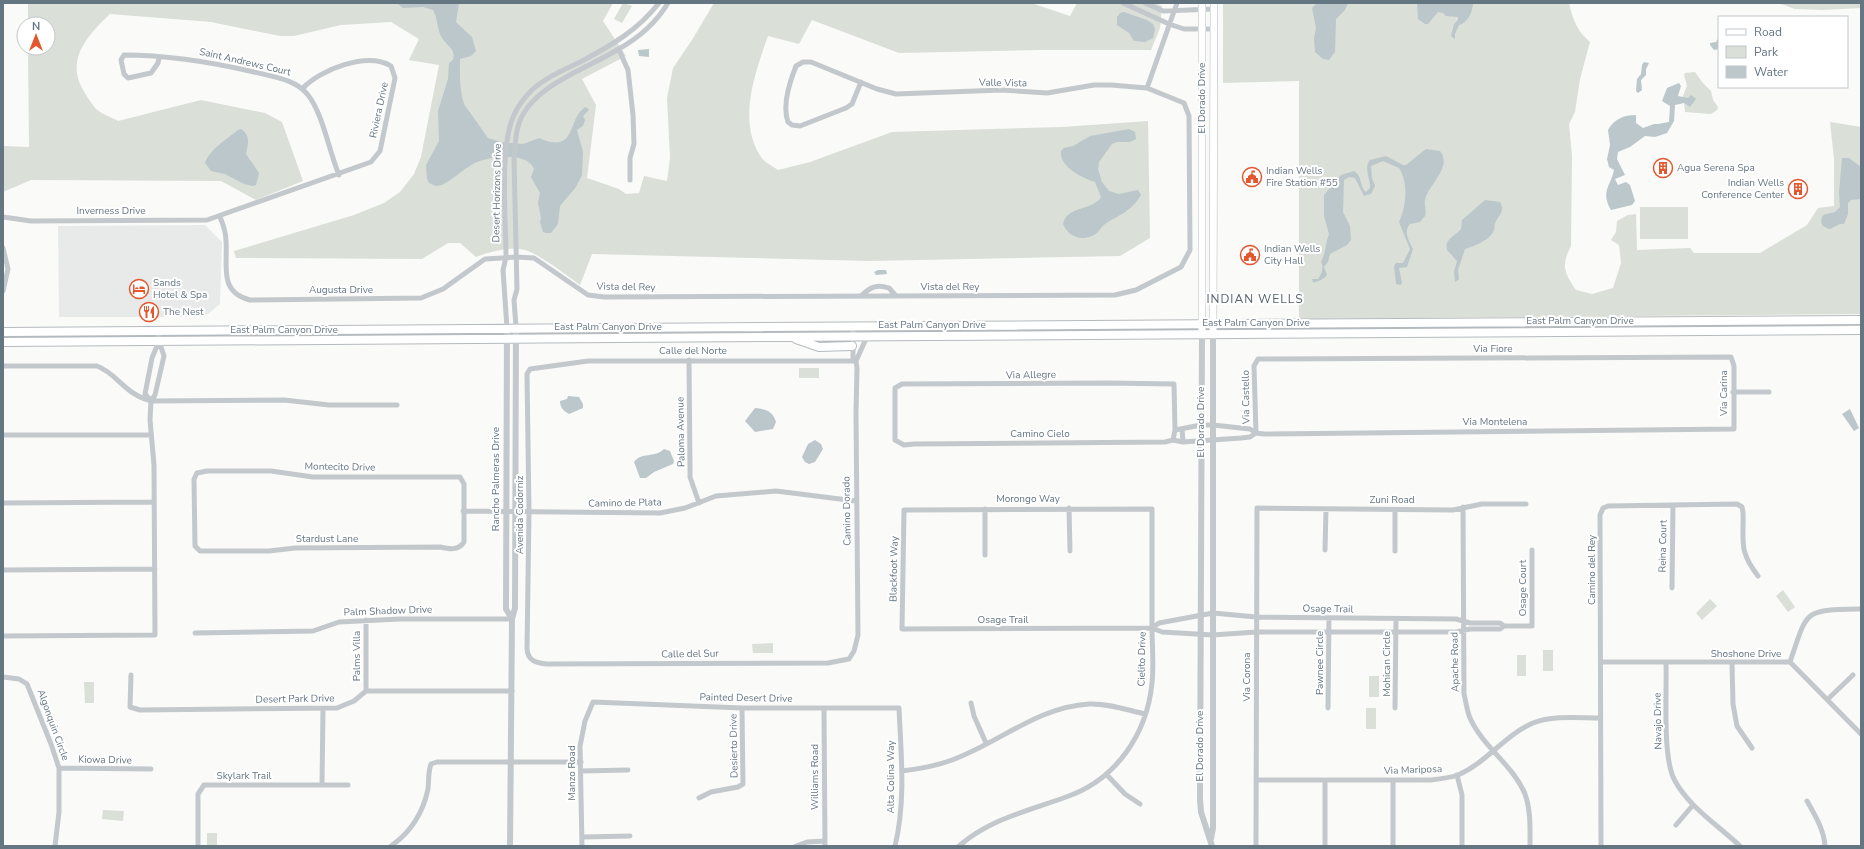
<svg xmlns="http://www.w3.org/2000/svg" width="1864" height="849" font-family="'Nunito Sans',sans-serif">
<rect width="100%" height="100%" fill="#fafaf8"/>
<path fill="#e8e9e9" d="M 205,225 L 222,242 L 220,304 L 204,317 L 59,317 L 58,226 Z"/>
<path fill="#dadfd7" d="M 28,3 L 613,3 L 603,21 L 626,56 L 582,79 L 596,105 L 587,178 L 619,189 L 626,194 L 639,193 L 644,176 L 667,181 L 670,158 L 667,98 L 673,68 L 692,40 L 714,3 L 1031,3 L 1070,16 L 1077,3 L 1155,3 L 1162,6 L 1160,28 L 1151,50 L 1040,50 L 899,53 L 812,20 L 799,44 L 768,36 C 755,73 737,121 761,157 C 764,162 773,166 778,170 L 810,162 L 892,132 L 1062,127 L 1148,121 L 1150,238 L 1120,256 L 869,261 L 592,254 L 580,285 C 568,276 539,254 525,250 C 511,246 489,252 476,257 L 460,243 L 448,243 L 422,259 L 236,258 L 234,251 L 354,215 L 384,203 L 400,192 L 414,174 L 421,157 L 439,65 L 409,60 L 419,39 L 391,22 L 341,25 L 294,36 L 280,36 L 211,22 L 110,14 C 89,34 66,58 82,88 C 86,95 91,103 96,109 C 102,114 111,117 118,121 L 201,100 L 265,113 L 282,122 L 303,181 L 256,200 L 221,181 L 31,180 L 3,192 L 3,146 L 29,147 L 28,48 L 48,48 L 48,24 L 28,24 Z
M 623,3 L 632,6 L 622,23 L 614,19 Z
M 1223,3 L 1569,3 C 1573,20 1577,31 1590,42 L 1580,79 L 1575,112 L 1569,124 L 1572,156 L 1571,246 C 1561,265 1564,273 1576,290 L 1592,294 L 1613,288 L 1621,263 L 1619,245 L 1611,240 L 1616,232 L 1617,221 L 1628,215 L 1636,214 L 1637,250 L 1690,248 L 1694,253 L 1760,253 L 1807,225 L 1818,208 L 1834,206 L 1834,159 L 1830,122 L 1861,127 L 1861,314 L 1299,319 L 1299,81 L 1223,83 Z
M 1778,3 L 1861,3 L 1861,8 L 1823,10 L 1795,9 Z
M 1695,72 L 1702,82 L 1711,91 L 1713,100 L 1718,107 L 1717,110 L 1711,114 L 1685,112 L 1684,103 L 1688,105 L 1688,98 L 1682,98 L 1687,86 L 1684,75 L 1685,73 Z
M 1640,207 L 1688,207 L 1688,239 L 1640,239 Z
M 799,368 L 819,368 L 819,378 L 799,378 Z
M 1783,590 L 1795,607 L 1788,612 L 1776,596 Z
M 1710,599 L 1717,606 L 1702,620 L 1696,613 Z
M 773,643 L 773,653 L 753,653 L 752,644 Z
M 1543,650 L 1553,650 L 1553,671 L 1543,671 Z
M 1517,655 L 1526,655 L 1526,676 L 1517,676 Z
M 1369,676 L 1379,676 L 1379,697 L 1369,697 Z
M 84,682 L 94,682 L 94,703 L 85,703 Z
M 1366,708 L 1376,708 L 1376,729 L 1366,729 Z
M 103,810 L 124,811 L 123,821 L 102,819 Z
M 207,833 L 217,833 L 217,846 L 207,846 Z"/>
<path fill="#bbc7cb" d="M 397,3 L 459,3 L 456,22 L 472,37 L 476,51 L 471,56 L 460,59 C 460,74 459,89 464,104 L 488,138 L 501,142 L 523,144 L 539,138 C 578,156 567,116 586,107 L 589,110 L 583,116 L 585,120 L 583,126 L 577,130 L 583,152 L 582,175 L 576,187 L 560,206 L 558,224 L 551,233 L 546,233 L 543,232 L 540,222 L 541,218 L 538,203 L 540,193 L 531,177 L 534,169 C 527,151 486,156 473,164 C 462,170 454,179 442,185 L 436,186 L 429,183 L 427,179 L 426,165 L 439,141 L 438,111 L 448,79 L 449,63 L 453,60 C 456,49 448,47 442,38 C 437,30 438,19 433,10 L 423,7 L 403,8 Z
M 1317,3 L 1348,3 L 1345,10 L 1336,19 L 1335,52 L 1329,60 L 1323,59 L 1315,52 L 1314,38 L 1316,28 L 1312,8 Z
M 1417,3 L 1473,3 L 1473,4 C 1472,14 1467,23 1459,25 L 1455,34 L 1455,39 L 1451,36 L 1454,24 L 1458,20 L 1458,17 L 1446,16 L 1443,13 L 1438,12 L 1428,24 L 1425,24 L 1418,19 Z
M 1124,12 L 1147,20 L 1153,24 L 1155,29 L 1153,38 L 1145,42 L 1134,41 L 1129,33 L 1117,25 L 1117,17 L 1120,13 Z
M 1719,37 L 1719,49 L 1714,50 L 1710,45 L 1710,43 L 1716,42 Z
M 649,49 L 649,57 L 639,56 L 638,50 Z
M 1644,62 L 1649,63 L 1646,69 L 1646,75 L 1641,80 L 1642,90 L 1638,93 L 1636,91 L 1637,79 L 1641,74 L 1642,65 Z
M 1679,83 L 1681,86 L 1678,96 L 1688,98 L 1691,95 L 1696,99 L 1690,107 L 1684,103 L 1675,105 L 1674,121 L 1667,133 L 1655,137 L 1645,136 L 1630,147 L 1618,152 L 1617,159 L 1625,175 L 1615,179 L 1618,185 L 1626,182 L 1630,185 L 1635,201 L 1632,205 L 1611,210 C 1600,191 1611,186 1614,170 L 1609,167 L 1607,159 L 1610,145 L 1608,130 C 1614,119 1624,115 1636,115 L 1636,123 L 1643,128 L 1654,124 L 1658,124 L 1669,122 L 1670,106 L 1662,101 L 1667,88 Z
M 241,129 C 251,135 248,145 246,154 L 259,173 L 256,185 L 253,186 L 244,184 L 225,174 L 211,171 L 205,163 C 209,150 227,139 238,130 Z
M 1129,129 L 1135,132 L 1136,139 L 1130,142 L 1117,142 L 1112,144 L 1099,162 L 1098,169 L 1102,182 L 1109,191 L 1119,194 L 1138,190 L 1141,195 C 1132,211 1119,215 1105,224 C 1101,227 1099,232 1094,235 C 1081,242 1068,236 1063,224 C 1067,205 1093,211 1101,197 L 1095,182 C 1083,178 1059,167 1061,151 L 1064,148 L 1073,146 L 1090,136 Z
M 1426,149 L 1440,151 C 1453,167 1428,185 1425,200 C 1424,206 1427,211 1425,216 L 1420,222 L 1410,224 C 1403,232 1409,241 1413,249 L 1407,267 L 1399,268 L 1402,282 L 1401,285 L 1396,284 L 1394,266 L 1396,263 L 1403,263 L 1410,249 L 1399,222 C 1406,207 1409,183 1399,168 L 1383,161 L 1371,166 L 1372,178 L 1375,186 L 1371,194 L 1364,196 L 1355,178 L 1349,177 L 1344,180 L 1343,212 L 1350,226 L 1351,240 L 1347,245 L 1330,254 L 1328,262 L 1324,267 L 1327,275 C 1324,279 1316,283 1313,282 L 1312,279 L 1318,279 C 1322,274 1324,267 1321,262 C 1326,253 1325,244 1329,234 L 1324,216 L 1324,195 L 1341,175 L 1354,171 C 1363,176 1359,187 1366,192 L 1370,188 C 1371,179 1363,168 1370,160 L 1386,156 L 1403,165 L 1406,165 Z
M 1842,158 L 1849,158 L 1861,167 L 1861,199 L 1851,200 L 1848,203 L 1848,214 L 1844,224 L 1840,224 L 1830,229 C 1822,227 1819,223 1823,215 L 1835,212 L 1840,207 L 1839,193 Z
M 1485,200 L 1500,202 C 1505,211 1500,214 1496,221 C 1494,224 1495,228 1494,230 C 1491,240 1472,247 1465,249 L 1458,270 L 1459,279 L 1455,282 L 1454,272 L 1457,261 L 1447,250 C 1444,239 1455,236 1461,229 L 1462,220 Z
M 878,270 L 886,270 L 887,274 L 876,275 L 874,272 Z
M 568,396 L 579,397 L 583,404 L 583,408 L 569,414 C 564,411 560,408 560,401 L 567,399 Z
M 755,408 C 765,409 773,411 776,422 L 773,429 L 755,432 L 745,421 Z
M 1850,409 L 1859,428 L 1854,431 L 1842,414 Z
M 815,440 L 821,444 L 823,449 L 815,462 L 809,464 L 805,462 L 802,457 L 808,444 Z
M 664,449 L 670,451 L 674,461 L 673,464 L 654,472 L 646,478 L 640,478 L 634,462 C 641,452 655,458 664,449 Z"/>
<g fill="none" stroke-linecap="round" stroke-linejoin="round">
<g stroke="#b3babf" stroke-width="8">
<path id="secondary" d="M 1202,334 L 1202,3
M 1213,334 L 1214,3"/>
</g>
<g stroke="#b5babe" stroke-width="10">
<path id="primary" d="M 3,332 L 1861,320
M 796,339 L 819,347 L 852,346
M 3,342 L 1861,330"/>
</g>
<path stroke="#c3c8cc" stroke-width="5" d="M 1123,3 L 1169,24 L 1184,29 L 1214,29
M 1145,3 L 1163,11 L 1214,9
M 619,50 L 628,70 L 633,115 L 634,144 L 630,158 L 630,180
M 159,57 L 158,63 L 151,73 L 128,78 L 124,74 L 121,60 L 124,55 C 169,55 211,62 254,72 C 273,77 296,79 308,95 C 323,114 329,151 339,175
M 1147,88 L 1177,3
M 3,217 L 31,221 L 207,220 L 371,162 L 380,151 L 395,78 L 391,66 C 367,51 320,70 303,88
M 220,217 C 223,224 226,232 226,241 C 228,265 218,292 250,300 L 421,298 L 443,289 L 485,259 L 516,257 L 534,258 L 588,295 L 604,297 L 1115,295 L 1136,290 L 1181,267 L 1190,250 L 1189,116 L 1184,103 L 1147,88 L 1111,85 L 1094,85 L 1047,93 L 1002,90 L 896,94 L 877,89 L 811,62 L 803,62 L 796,66 C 790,81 782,106 788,122 L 792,125 L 800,126 L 846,108 L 852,104 L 861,82
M 3,248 L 8,269 L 3,291
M 861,296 C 870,287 877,284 889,288 L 896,296
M 853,326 L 853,358 L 856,361 L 857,368 L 856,413 L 858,635 L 854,651 L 849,659 L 828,663 L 547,664 C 536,663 528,661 527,649 L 529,512 L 527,374 L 530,369 L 588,361 L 856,361
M 516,327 L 514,300 L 517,289 L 514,159 C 515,147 515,135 519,123 C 532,86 586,69 617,50 C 637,39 656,23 668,3
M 507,328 L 503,270 L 506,257 C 506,221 499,146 514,115 C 518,106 525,97 532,90 C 546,77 566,69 582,61 C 612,45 638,30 659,3
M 689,360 L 690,469 L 690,477 L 699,503
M 856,361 L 865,341 L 870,336
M 3,366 L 97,366 C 118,374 124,394 151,401 L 284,400 L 329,405 L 397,405
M 1108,383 L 1174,384 L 1175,430 L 1173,440 L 1165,442 L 914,444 L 904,445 L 895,440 L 895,388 L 902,384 Z
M 1733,392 L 1769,392
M 151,401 L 145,394 L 152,358 L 159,341
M 1182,429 L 1183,442
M 1175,430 L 1201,425 L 1213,425 L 1250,429 L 1256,433 L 1264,434 L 1734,429 L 1734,366 L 1731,357 L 1258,359 L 1254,366 L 1256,433
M 3,435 L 151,435
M 1173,440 L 1183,442 L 1241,438 L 1250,437 L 1256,433
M 207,471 L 271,471 L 313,477 L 460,477 L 464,484 L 464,542 C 458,551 449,549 440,547 L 295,548 L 269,551 L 200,551 L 195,546 L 194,479 L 197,473 Z
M 3,503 L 154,502
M 1463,507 L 1464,694 C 1466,702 1467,711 1470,718 C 1483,747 1513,765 1525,794 C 1531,811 1530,828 1530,846
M 1069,508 L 1070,551
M 985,509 L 985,555
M 1395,510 L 1395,551
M 463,511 L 660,513 L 685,508 L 716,496 L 776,491 L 856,501
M 1325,550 L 1326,509
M 3,570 L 155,569
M 1672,588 L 1673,506
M 366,620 L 366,691
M 1152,628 L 1159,623 L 1213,613 L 1256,617 L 1456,619 L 1470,623 L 1500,623 L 1504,626
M 195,633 L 313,631 L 339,622 L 400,619 L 512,619
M 3,636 L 155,635 L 154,465 L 150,420 L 151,401 L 155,395 L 164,356 L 159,341 L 158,331
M 1601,662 L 1790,662 L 1861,734
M 1790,662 C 1808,609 1803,610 1861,609
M 1666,663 C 1667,691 1662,759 1675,781 C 1690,808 1718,825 1740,846
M 1732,663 L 1733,704 L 1737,726 L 1752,748
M 131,675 L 130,707 L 140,710 L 337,708 L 354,701 L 366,691 L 512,691
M 3,677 L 19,679 L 27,684 L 51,744 L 59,768 L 59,812 L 55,846
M 1828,699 L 1853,675
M 971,703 L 974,716 L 986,743
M 824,708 L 825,846
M 1328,708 L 1329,618
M 1395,708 L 1396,619
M 59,768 L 151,769
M 581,771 L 628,770
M 902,771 C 919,769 936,766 952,760 C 999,743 1037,707 1089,704 C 1108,703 1127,710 1145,714
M 1106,774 L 1125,794 L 1140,804
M 1457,775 L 1462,795 L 1462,846
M 1257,780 L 1431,780 C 1440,779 1449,778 1458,775 C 1486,763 1505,735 1533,723 C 1553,715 1579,718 1600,718
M 322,785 L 323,709
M 699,798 L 711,792 L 738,787 L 743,784 L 742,708
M 1807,801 C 1815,815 1824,830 1825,846
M 1676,825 L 1693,805
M 582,837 L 630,836
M 198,846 L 198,794 L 204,785 L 348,785
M 391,846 C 411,832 423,813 428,789 C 429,780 428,772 431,764 L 437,762 L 581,762
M 582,846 L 580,746 L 585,721 L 593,702 L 742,708 L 899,708 C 901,754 906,801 895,846
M 796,846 L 807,842 L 825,841
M 959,846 C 990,819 1028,811 1066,797 C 1116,780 1147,734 1152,683 C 1154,665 1152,646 1152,628 L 1152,509 L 904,510 L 902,629 L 1152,628 L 1162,632 L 1213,635 L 1256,632 L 1456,632 L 1470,629 L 1500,629 L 1504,626 L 1532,626 L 1532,550
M 1256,846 L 1257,508 L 1453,510 L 1482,504 L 1526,504
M 1325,846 L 1325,780
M 1393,846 L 1393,781
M 1601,846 L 1600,515 L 1603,508 L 1608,506 L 1737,504 L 1742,507 L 1743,512 C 1744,542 1738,550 1758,576"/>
<path stroke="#c3c8cc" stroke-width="6" d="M 507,328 L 506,609 L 512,619
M 1202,334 L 1200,800 L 1201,812 L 1212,846
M 1211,839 L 1213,828 L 1213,334
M 510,846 L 512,619 L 515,608 L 516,327"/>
<use href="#secondary" stroke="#fff" stroke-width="7"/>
<use href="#primary" stroke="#fff" stroke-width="8"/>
</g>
<defs>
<g id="building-ring" transform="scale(1)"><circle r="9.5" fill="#fff" stroke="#e4572e" stroke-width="1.5"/><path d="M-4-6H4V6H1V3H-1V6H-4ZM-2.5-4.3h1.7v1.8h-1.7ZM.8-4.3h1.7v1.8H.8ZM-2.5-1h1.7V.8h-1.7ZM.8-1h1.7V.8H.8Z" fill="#e4572e"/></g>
<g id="civic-ring" transform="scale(1)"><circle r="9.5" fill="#fff" stroke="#e4572e" stroke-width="1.5"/><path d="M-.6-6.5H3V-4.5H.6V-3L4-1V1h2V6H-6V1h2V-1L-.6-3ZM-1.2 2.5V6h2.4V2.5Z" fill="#e4572e"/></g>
<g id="hotel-ring" transform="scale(1)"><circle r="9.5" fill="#fff" stroke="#e4572e" stroke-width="1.5"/><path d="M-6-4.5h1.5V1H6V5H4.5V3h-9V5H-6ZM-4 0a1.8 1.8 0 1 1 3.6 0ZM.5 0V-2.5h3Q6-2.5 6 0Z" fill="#e4572e"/></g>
<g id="restaurant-ring" transform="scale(1)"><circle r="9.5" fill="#fff" stroke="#e4572e" stroke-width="1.5"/><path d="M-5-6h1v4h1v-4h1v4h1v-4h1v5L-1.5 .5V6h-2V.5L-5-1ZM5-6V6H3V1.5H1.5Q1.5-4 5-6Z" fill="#e4572e"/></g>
</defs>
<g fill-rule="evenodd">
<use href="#building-ring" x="1663" y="168"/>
<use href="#civic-ring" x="1252" y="177"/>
<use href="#building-ring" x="1798" y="189"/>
<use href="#civic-ring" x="1250" y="255"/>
<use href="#hotel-ring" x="139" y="289"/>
<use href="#restaurant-ring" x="149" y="312"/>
</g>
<g text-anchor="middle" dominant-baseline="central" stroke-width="4" stroke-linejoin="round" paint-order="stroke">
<g font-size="10" fill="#657683" stroke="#fff">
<text transform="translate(245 62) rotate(13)">Saint Andrews Court</text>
<text transform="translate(1003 83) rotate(1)">Valle Vista</text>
<text transform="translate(1202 98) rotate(-90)">El Dorado Drive</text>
<text transform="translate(379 110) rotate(-78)">Riviera Drive</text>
<text transform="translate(497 193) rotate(-89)">Desert Horizons Drive</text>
<text x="111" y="211">Inverness Drive</text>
<text transform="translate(626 287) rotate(1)">Vista del Rey</text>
<text x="950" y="287">Vista del Rey</text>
<text x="341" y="290">Augusta Drive</text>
<text x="1580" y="321">East Palm Canyon Drive</text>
<text x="1256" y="323">East Palm Canyon Drive</text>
<text x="932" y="325">East Palm Canyon Drive</text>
<text x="608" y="327">East Palm Canyon Drive</text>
<text x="284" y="330">East Palm Canyon Drive</text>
<text x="1493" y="349">Via Fiore</text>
<text x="693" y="351">Calle del Norte</text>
<text transform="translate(1031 375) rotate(-1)">Via Allegre</text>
<text transform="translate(1724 393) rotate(-90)">Via Carina</text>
<text transform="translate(1246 397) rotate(-91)">Via Castello</text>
<text transform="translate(1201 422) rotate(-90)">El Dorado Drive</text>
<text x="1495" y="422">Via Montelena</text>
<text transform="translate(681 432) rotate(-91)">Paloma Avenue</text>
<text x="1040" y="434">Camino Cielo</text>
<text transform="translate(340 467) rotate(1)">Montecito Drive</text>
<text transform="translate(496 479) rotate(-90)">Rancho Palmeras Drive</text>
<text x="1028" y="499">Morongo Way</text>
<text x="1392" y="500">Zuni Road</text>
<text transform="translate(625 503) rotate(-1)">Camino de Plata</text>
<text transform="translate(847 511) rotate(-91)">Camino Dorado</text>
<text transform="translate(520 515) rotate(-90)">Avenida Codorniz</text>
<text x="327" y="539">Stardust Lane</text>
<text transform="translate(1663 546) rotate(-89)">Reina Court</text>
<text transform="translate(894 569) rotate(-89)">Blackfoot Way</text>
<text transform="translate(1592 570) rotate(-90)">Camino del Rey</text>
<text transform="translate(1523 588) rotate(-90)">Osage Court</text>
<text transform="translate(1328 609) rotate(1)">Osage Trail</text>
<text transform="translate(388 611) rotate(-2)">Palm Shadow Drive</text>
<text x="1003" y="620">Osage Trail</text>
<text transform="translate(690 654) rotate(-1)">Calle del Sur</text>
<text x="1746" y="654">Shoshone Drive</text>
<text transform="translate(357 656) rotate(-90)">Palms Villa</text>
<text transform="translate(1142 659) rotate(-89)">Cielito Drive</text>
<text transform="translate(1455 662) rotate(-91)">Apache Road</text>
<text transform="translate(1320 663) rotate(-90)">Pawnee Circle</text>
<text transform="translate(1387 664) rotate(-90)">Mohican Circle</text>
<text transform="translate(1247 677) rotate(-90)">Via Corona</text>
<text transform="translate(746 698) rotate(1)">Painted Desert Drive</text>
<text transform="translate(295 699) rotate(-1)">Desert Park Drive</text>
<text transform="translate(1658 721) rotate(-91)">Navajo Drive</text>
<text transform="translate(53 725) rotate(70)">Algonquin Circle</text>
<text transform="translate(734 746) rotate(-91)">Desierto Drive</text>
<text transform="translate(1200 746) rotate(-90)">El Dorado Drive</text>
<text transform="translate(105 760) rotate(1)">Kiowa Drive</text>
<text transform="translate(1413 770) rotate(-2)">Via Mariposa</text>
<text transform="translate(572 773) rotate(-90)">Manzo Road</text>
<text x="244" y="776">Skylark Trail</text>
<text transform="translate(815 777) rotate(-90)">Williams Road</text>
<text transform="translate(891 777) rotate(-90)">Alta Colina Way</text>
</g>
<g font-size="10" fill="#657683" stroke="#fff" text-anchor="start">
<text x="1677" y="168">Agua Serena Spa</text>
<text x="1266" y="171">Indian Wells<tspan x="1266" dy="12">Fire Station #55</tspan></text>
<text x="1784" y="183" text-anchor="end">Indian Wells<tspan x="1784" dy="12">Conference Center</tspan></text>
<text x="1264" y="249">Indian Wells<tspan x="1264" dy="12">City Hall</tspan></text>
<text x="153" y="283">Sands<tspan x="153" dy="12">Hotel &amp; Spa</tspan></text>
<text x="163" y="312">The Nest</text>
</g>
<g font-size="12" letter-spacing="1" fill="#57646e" stroke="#fff">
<text x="1255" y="299">INDIAN WELLS</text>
</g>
</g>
<rect width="1864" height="849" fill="none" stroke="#657683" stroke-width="8"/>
<rect x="1718" y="16" width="130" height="72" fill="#ffffff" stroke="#c1c8cd"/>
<rect x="1726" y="29" width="20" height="6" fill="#ffffff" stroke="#c1c8cd"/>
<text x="1754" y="36" font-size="12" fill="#657683">Road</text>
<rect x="1726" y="46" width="20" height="12" fill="#dadfd7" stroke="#c1c8cd"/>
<text x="1754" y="56" font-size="12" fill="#657683">Park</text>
<rect x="1726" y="66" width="20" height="12" fill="#bbc7cb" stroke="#c1c8cd"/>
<text x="1754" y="76" font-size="12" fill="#657683">Water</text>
<g transform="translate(36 36)"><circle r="19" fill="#ffffff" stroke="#c1c8cd"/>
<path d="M0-3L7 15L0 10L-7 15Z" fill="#e4572e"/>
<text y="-6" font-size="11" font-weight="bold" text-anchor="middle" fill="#657683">N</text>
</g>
</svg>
